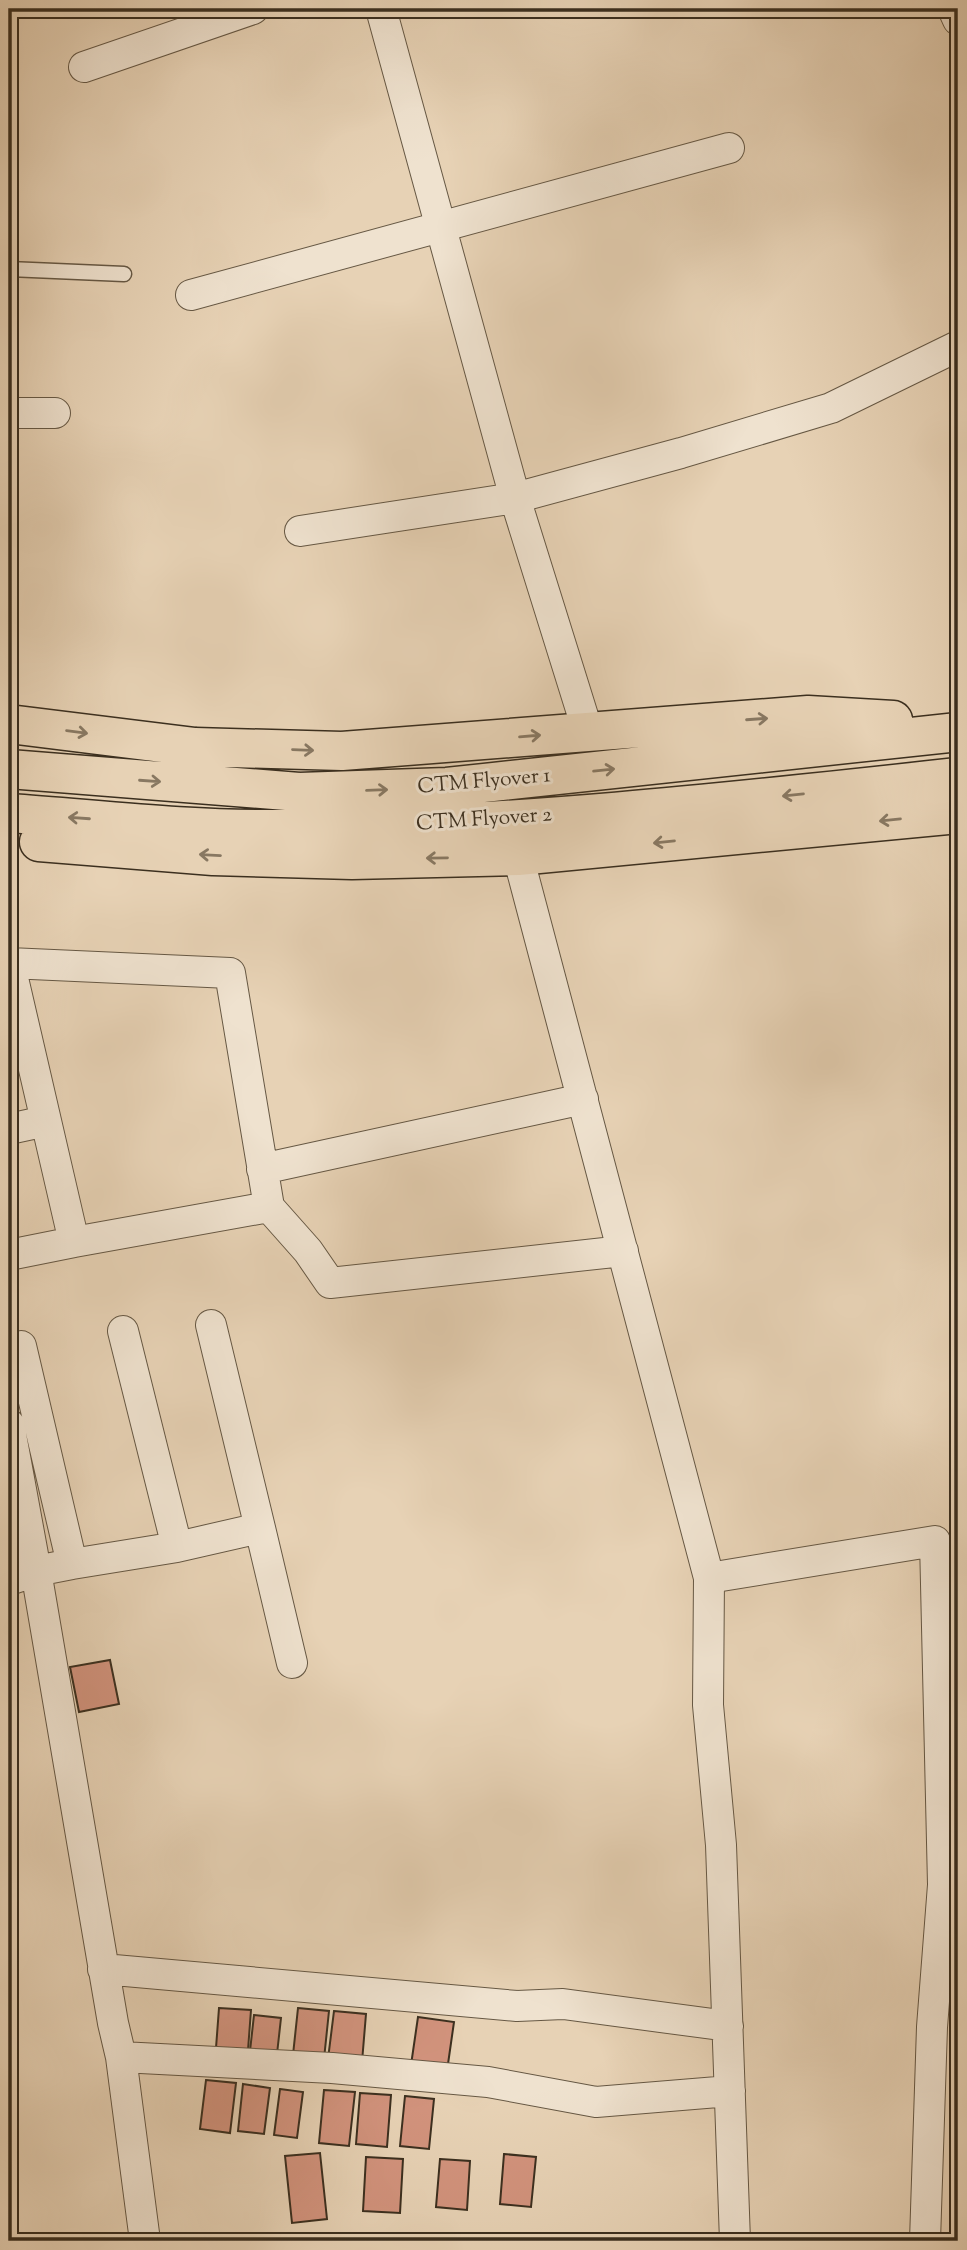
<svg xmlns="http://www.w3.org/2000/svg" width="967" height="2250" font-family="'Sorts Mill Goudy',serif">
<rect width="100%" height="100%" fill="#e7d2b5"/>
<filter id="stains"><feTurbulence type="fractalNoise" baseFrequency=".00286" numOctaves="4"/><feColorMatrix values="0 0 0 0 .2 0 0 0 0 .09 0 0 0 0 .02 0 0 0 .5 -.17"/></filter>
<radialGradient id="worn" r=".72"><stop offset=".6" stop-color="#630" stop-opacity="0"/><stop offset="1" stop-color="#630" stop-opacity=".3"/></radialGradient>
<path fill="#d2937d" stroke="#3b2f1f" stroke-width="2" d="M 110,1660 L 119,1704 L 79,1712 L 70,1667 Z
M 219,2008 L 251,2010 L 248,2050 L 216,2048 Z
M 298,2008 L 329,2011 L 324,2059 L 293,2055 Z
M 334,2011 L 366,2014 L 362,2062 L 328,2059 Z
M 254,2015 L 281,2018 L 277,2054 L 250,2051 Z
M 418,2017 L 454,2022 L 447,2071 L 411,2065 Z
M 206,2080 L 236,2083 L 230,2133 L 200,2129 Z
M 243,2084 L 270,2088 L 264,2134 L 238,2131 Z
M 280,2089 L 303,2092 L 297,2138 L 274,2135 Z
M 324,2090 L 355,2092 L 349,2146 L 319,2143 Z
M 360,2093 L 391,2095 L 387,2147 L 356,2144 Z
M 405,2096 L 434,2099 L 429,2149 L 400,2146 Z
M 320,2153 L 327,2219 L 292,2223 L 285,2156 Z
M 504,2154 L 536,2157 L 531,2207 L 500,2204 Z
M 366,2157 L 403,2159 L 400,2213 L 363,2211 Z
M 440,2159 L 470,2161 L 467,2210 L 436,2207 Z"/>
<g fill="none" stroke-linecap="round" stroke-linejoin="round">
<g stroke="#665844" stroke-width="17">
<path id="lane" d="M 9,269 L 124,274"/>
</g>
<g stroke="#665844" stroke-width="32">
<path id="street" d="M 381,9 L 515,498 L 588,732
M 953,9 L 958,20
M 84,67 L 253,9
M 191,295 L 729,148
M 9,413 L 55,413
M 300,531 L 515,498 L 681,453 L 831,408 L 958,346
M 518,856 L 709,1578 L 935,1541 L 943,1885 L 958,1883
M 9,961 L 74,1242 L 269,1207 L 230,973 L 9,963
M 9,1129 L 46,1121
M 262,1169 L 583,1099
M 269,1207 L 308,1251 L 330,1283 L 623,1251
M 9,1255 L 74,1242
M 211,1325 L 260,1528
M 21,1346 L 72,1564 L 36,1571 L 113,2023 L 121,2057 L 145,2241
M 9,1424 L 36,1571 L 9,1580
M 177,1547 L 260,1528 L 292,1663
M 72,1564 L 177,1547 L 123,1331
M 709,1578 L 708,1705 L 721,1845 L 735,2241
M 103,1969 L 517,2006 L 563,2004 L 728,2026
M 121,2057 L 332,2068 L 488,2082 L 596,2102 L 730,2091
M 925,2241 L 932,2027 L 943,1885"/>
</g>
<g stroke="#3b2f1f" stroke-width="41">
<path id="primary" d="M 9,724 L 195,747 L 342,751 L 808,715 L 893,720
M 9,769 L 299,792 L 447,787 L 958,732
M 9,813 C 96,819 185,830 273,829 C 502,827 731,802 958,777
M 39,842 L 213,856 L 352,860 L 518,856 L 958,814"/>
</g>
<use href="#lane" stroke="#efe2cf" stroke-width="14"/>
<use href="#street" stroke="#efe2cf" stroke-width="30"/>
<use href="#primary" stroke="#e7d2b5" stroke-width="38"/>
</g>
<defs><path id="oneway-shaft" d="M-6 0H5M1.5-3L5.5 0L1.5 3" fill="none" stroke-width="1.6" stroke-linecap="round" stroke-linejoin="round" transform="scale(1.75)"/></defs>
<g stroke="#887862">
<use href="#oneway-shaft" transform="translate(757 719) rotate(-4)"/>
<use href="#oneway-shaft" transform="translate(77 732) rotate(7)"/>
<use href="#oneway-shaft" transform="translate(530 736) rotate(-5)"/>
<use href="#oneway-shaft" transform="translate(303 750) rotate(2)"/>
<use href="#oneway-shaft" transform="translate(604 770) rotate(-6)"/>
<use href="#oneway-shaft" transform="translate(150 781) rotate(4)"/>
<use href="#oneway-shaft" transform="translate(377 790) rotate(-2)"/>
<use href="#oneway-shaft" transform="translate(793 795) rotate(174)"/>
<use href="#oneway-shaft" transform="translate(79 818) rotate(-176)"/>
<use href="#oneway-shaft" transform="translate(890 820) rotate(174)"/>
<use href="#oneway-shaft" transform="translate(664 842) rotate(174)"/>
<use href="#oneway-shaft" transform="translate(210 855) rotate(-177)"/>
<use href="#oneway-shaft" transform="translate(437 858) rotate(179)"/>
</g>
<g text-anchor="middle" dominant-baseline="central" stroke-width="6" stroke-linejoin="round" paint-order="stroke">
<g font-size="21" fill="#3b2f1f" stroke="#efe2cf">
<text transform="translate(484 782) rotate(-5)">CTM Flyover 1</text>
<text transform="translate(484 820) rotate(-4)">CTM Flyover 2</text>
</g>
</g>
<rect width="967" height="2250" fill="none" stroke="#e7d2b5" stroke-width="35"/>
<rect x="10" y="10" width="946" height="2229" fill="none" stroke="#3b2f1f" stroke-width="3.5"/>
<rect x="18" y="18" width="932" height="2215" fill="none" stroke="#3b2f1f" stroke-width="2"/>
<rect width="100%" height="100%" filter="url(#stains)"/>
<rect width="100%" height="100%" fill="url(#worn)"/>
</svg>
